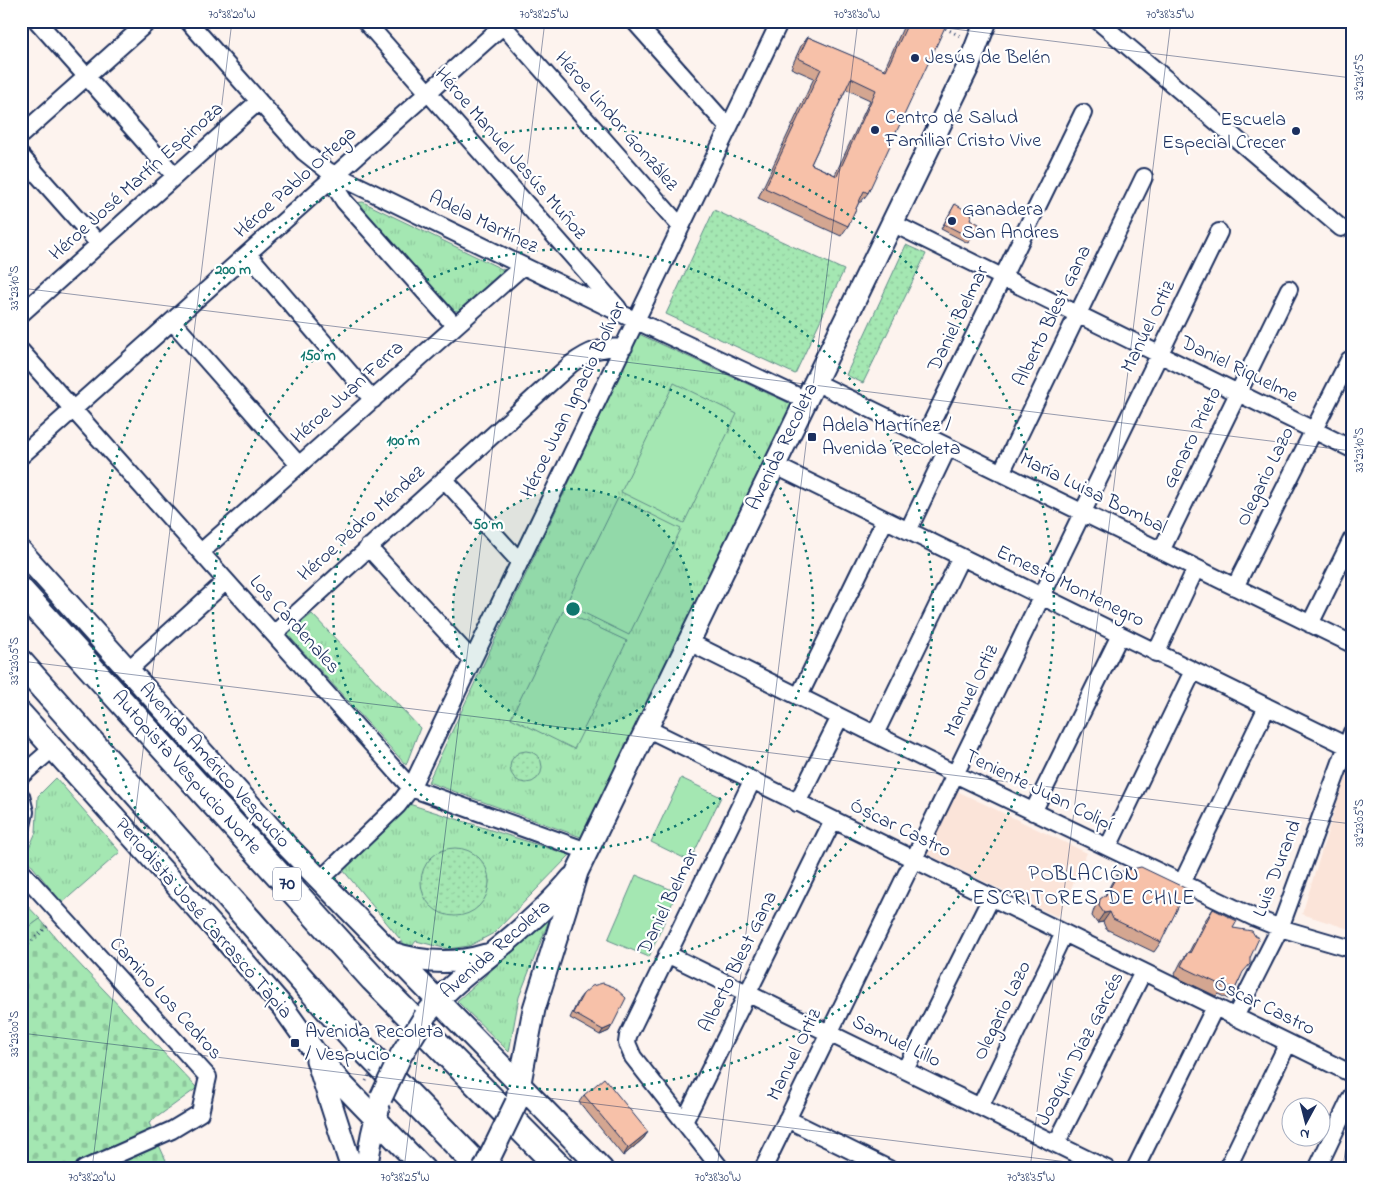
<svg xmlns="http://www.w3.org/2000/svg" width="1373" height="1190" font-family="'Indie Flower',sans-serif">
<defs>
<pattern id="grass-tufts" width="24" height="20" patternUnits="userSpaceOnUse" patternTransform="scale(1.25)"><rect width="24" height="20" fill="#a4e7b2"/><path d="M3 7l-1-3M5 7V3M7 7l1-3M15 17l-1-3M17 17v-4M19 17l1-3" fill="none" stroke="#8dc69c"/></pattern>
<pattern id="cemetery-stones" width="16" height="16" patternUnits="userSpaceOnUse" patternTransform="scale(1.25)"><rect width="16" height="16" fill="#a4e7b2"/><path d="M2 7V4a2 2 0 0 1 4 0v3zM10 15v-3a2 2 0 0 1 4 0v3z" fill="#8dc69c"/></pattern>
<pattern id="park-dots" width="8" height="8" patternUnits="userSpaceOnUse" patternTransform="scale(1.25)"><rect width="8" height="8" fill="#a4e7b2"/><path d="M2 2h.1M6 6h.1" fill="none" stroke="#8dc69c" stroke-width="1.8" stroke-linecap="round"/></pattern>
</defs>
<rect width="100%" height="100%" fill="#fdf3ee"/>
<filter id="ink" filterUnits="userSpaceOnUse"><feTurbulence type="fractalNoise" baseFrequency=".02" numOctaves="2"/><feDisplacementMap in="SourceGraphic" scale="10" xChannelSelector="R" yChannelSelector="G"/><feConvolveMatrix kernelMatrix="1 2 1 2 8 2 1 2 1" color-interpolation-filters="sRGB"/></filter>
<g filter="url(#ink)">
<path fill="#fbe4d9" d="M 1349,764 L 1352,765 L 1352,930 L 1302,914 Z
M 957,791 L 1087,853 L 1058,917 L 927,854 Z"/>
<path fill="url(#grass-tufts)" stroke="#608b88" d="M 363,202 L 508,272 L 458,311 L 449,310 L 354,203 Z
M 639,334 L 793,405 L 581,837 L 428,782 Z
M 312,614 L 420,728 L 406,765 L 287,634 Z
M 56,778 L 120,852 L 62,903 L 25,857 L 36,832 L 38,796 Z
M 409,804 L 570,855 L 494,933 L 469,946 L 448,949 L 416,941 L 409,950 L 343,870 Z
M 21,899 L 40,919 L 21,933 Z
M 550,918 L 519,997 L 509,1052 L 457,1001 Z"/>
<path fill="url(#cemetery-stones)" stroke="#608b88" d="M 40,919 L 67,951 L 197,1088 L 149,1123 L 169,1167 L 164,1169 L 21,1169 L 21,933 Z"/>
<path fill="url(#park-dots)" stroke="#608b88" d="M 714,210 L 844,270 L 795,374 L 666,314 Z
M 906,245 L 926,254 L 863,383 L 846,375 Z
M510 767a16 16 0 1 1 32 0a16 16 0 1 1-32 0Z
M421 882a34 34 0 1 1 68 0a34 34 0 1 1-68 0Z"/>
<path fill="#a4e7b2" stroke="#608b88" d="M 674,383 L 737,414 L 684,523 L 621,492 Z
M 618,498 L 681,529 L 629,635 L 566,604 Z
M 563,611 L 627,641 L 574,749 L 511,718 Z
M 681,778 L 721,797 L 690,861 L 651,842 Z
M 636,875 L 677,892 L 649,957 L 608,940 Z"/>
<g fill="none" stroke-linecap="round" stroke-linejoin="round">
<g stroke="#1b2f5e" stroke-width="20">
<path id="minor" d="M 37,21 L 175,176
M 188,21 L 304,152 L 328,171 L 624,315 L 806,400
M 365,21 L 618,308
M 499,21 L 681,227
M 634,21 L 729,128
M 1098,21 L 1341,228
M 21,135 L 149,21
M 21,156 L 99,244
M 336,176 L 337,190 L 344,201 L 455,326
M 892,223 L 1352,449
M 248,254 L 373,400
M 21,314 L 259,101
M 172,321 L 299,465
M 21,351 L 411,788 L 587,851
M 815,382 L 1352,644
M 925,436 L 1083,113
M 21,456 L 508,21
M 774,465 L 1347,746
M 1001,473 L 1144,177
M 444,479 L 520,562
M 908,531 L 948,447
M 368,547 L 472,660
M 1161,551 L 1289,289
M 201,552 L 523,266
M 1235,587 L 1349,360
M 1310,624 L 1352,539
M 274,634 L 571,364 C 592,349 599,348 624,347
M 689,642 L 955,774 L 1253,917 L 1280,928 L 1352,949
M 1156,653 L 1196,568
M 128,670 L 226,581
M 799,696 L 885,520
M 646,728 L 1352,1074
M 875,734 L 961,557
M 21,776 L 52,749
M 21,796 L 25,812 L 21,830
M 797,803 L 840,717
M 1033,812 L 1120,635
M 1108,847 L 1193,671
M 21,871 L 208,1077 L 200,1113 L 172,1130 L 84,1169
M 320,880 L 398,805 L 411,788 L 780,21
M 1182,883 L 1267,707
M 667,954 L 1107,1169
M 1235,1017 L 1280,928 L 1352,732
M 905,1070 L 991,898
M 980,1107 L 1064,933
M 787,1119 L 889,1169
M 684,1122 L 833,820
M 1056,1144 L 1143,972
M 721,1169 L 633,1057 L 627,1043 L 628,1036 L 752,781
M 763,1169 L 1219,232
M 1135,1169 L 1215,1007
M 1227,1169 L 1288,1043
M 1317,1169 L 1352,1095"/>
</g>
<g stroke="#1b2f5e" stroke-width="25">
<path id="major" d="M 21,551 L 287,846 L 602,1169
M 21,713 L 228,943 L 282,1006 L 314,1051 L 341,1083 L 424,1169
M 392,953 C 423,963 454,965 486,955
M 428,1012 C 446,989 468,973 490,955 C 520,931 548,907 572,878
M 317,1060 L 352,1169
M 516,1103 L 534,1009 L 577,872 L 968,67 L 986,21
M 366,1169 L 372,1135 L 378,1110"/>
</g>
<g stroke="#1b2f5e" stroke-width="29">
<path id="highway" d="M 21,591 L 373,979 L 561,1169
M 21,663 L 358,1043 L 481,1169"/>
</g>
<path stroke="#1b2f5e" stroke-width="3" stroke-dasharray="1 4" stroke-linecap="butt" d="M 941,26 L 962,37
M 21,951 L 50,924"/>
<use href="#minor" stroke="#fff" stroke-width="16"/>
<use href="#major" stroke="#fff" stroke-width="21"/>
<use href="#highway" stroke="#fff" stroke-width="25"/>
<g stroke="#1b2f5e" stroke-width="25" stroke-linecap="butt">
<path id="major-bridge" d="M 381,1098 L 401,1055 L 425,1016
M 484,1169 L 516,1103"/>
</g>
<path stroke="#1b2f5e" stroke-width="3" stroke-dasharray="1 4" stroke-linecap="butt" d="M 366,1081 L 373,1068"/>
<use href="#major-bridge" stroke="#fff" stroke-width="21"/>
</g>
<path fill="#d4a691" stroke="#1b2f5e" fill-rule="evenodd" d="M 906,21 L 933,21 L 868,193 L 861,202 L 859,202 L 848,226 L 841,236 L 758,198 L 814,78 L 791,68 L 801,46 L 808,37 L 884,70 ZM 846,89 L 870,100 L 835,175 L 811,164 Z
M 955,204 L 970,219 L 971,238 L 968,243 L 941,229 Z
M 1119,872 L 1161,942 L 1154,952 L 1106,929 L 1103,922 L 1097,923 L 1092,916 L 1094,909 L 1100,899 L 1104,897 L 1112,882 Z
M 1213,909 L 1233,928 L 1241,976 L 1235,989 L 1228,999 L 1218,994 L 1216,996 L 1174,976 L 1181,962 L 1188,952 L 1189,952 L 1206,919 Z
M 583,994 L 609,1031 L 600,1035 L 570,1018 L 579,999 Z
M 584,1095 L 648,1132 L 643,1139 L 623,1156 L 579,1102 Z"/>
<path fill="#ad8776" stroke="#1b2f5e" d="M 1110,912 L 1103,922 L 1097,923 L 1104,913 Z
M 612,1026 L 609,1031 L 600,1035 L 603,1030 Z
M 648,1132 L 643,1139 L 623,1156 L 628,1148 Z"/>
<path fill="#f7c1a9" stroke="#1b2f5e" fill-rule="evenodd" d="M 909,21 L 933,21 L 945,27 L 868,193 L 864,191 L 848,226 L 765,188 L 821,69 L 798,58 L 808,37 L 886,70 ZM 851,78 L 876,90 L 837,176 L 811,164 Z
M 955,204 L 972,214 L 970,219 L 979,224 L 971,238 L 944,224 Z
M 1141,867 L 1187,889 L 1161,942 L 1113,919 L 1110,912 L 1104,913 L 1099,906 L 1100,899 L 1106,895 L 1119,872 Z
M 1213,909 L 1237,921 L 1233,928 L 1252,931 L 1255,936 L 1259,938 L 1250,958 L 1250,964 L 1243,972 L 1235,989 L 1224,984 L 1223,986 L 1181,966 L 1188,952 L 1190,953 Z
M 603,983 L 614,987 L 626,998 L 612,1026 L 603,1030 L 573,1013 L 583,994 L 592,986 Z
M 604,1078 L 648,1132 L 628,1148 L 584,1095 Z"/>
</g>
<path fill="none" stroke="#1b2f5e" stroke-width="1" stroke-opacity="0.45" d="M 889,21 L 1352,78M 21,288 L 1352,451M 21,661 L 1352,824M 21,1033 L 1124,1169M 92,1169 L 232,21M 404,1169 L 545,21M 717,1169 L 858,21M 1030,1169 L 1171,21M 1343,1169 L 1352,1095"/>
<circle cx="573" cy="609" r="120" fill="#0f766e" fill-opacity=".12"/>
<g fill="none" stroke="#0f766e" stroke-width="2.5" stroke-dasharray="2.5 5">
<circle cx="573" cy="609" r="120"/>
<circle cx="573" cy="609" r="240"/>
<circle cx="573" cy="609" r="360"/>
<circle cx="573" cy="609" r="481"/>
</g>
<g fill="#1b2f5e" stroke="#fff" stroke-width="2">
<circle cx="915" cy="58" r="5"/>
<circle cx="875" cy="130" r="5"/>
<circle cx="1296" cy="131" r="5"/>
<circle cx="952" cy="221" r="5"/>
<rect x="807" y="432" width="10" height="10" rx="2.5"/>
<rect x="290" y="1038" width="10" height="10" rx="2.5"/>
</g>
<g text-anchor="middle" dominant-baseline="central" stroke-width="4.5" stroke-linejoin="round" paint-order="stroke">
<rect fill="#fff" stroke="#5f6d8e" stroke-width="1" x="273" y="867.5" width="28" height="33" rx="4"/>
<g font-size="19" font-weight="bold" fill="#1b2f5e">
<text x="287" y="884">70</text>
</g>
<g font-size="20" fill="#1b2f5e" stroke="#fff" text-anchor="start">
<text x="925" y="58">Jesús de Belén</text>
<text x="885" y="118">Centro de Salud<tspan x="885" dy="23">Familiar Cristo Vive</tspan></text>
<text x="1286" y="120" text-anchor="end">Escuela<tspan x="1286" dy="23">Especial Crecer</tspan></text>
<text x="962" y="210">Ganadera<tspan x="962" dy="23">San Andres</tspan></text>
<text x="822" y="426">Adela Martínez /<tspan x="822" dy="23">Avenida Recoleta</tspan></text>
<text x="305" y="1032">Avenida Recoleta<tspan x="305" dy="23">/ Vespucio</tspan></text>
</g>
<g font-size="20" fill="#1b2f5e" stroke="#fff">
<text transform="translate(616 122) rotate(49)">Héroe Lindor González</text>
<text transform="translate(510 154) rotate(49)">Héroe Manuel Jesús Muñoz</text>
<text transform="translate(137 182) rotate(-42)">Héroe José Martín Espinoza</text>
<text transform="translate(296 183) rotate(-42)">Héroe Pablo Ortega</text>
<text transform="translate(483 223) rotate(26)">Adela Martínez</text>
<text transform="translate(1053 316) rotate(-64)">Alberto Blest Gana</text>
<text transform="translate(959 319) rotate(-64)">Daniel Belmar</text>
<text transform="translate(1149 327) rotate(-64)">Manuel Ortiz</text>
<text transform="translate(1239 370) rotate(26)">Daniel Riquelme</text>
<text transform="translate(348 393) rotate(-42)">Héroe Juan Ferra</text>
<text transform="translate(574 400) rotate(-64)">Héroe Juan Ignacio Bolívar</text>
<text transform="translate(1193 438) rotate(-64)">Genaro Prieto</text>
<text transform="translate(783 447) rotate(-64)">Avenida Recoleta</text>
<text transform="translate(1266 477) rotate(-64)">Olegario Lazo</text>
<text transform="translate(1093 494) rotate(26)">María Luisa Bombal</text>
<text transform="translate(362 524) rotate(-42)">Héroe Pedro Méndez</text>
<text transform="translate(1070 587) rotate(26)">Ernesto Montenegro</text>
<text transform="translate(294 625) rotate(48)">Los Cardenales</text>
<text transform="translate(972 691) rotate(-64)">Manuel Ortiz</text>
<text transform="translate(214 766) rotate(48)">Avenida Américo Vespucio</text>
<text transform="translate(186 773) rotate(48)">Autopista Vespucio Norte</text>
<text transform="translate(1039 791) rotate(26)">Teniente Juan Colipí</text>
<text transform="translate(900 829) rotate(26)">Óscar Castro</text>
<text transform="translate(1278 869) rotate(-69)">Luis Durand</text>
<text transform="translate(669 902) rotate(-64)">Daniel Belmar</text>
<text transform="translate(203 919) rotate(49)">Periodista José Carrasco Tapia</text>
<text transform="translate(496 950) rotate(-41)">Avenida Recoleta</text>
<text transform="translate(739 962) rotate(-64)">Alberto Blest Gana</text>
<text transform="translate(165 999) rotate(48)">Camino Los Cedros</text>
<text transform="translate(1264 1007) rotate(26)">Óscar Castro</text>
<text transform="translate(1003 1011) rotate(-64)">Olegario Lazo</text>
<text transform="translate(896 1042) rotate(26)">Samuel Lillo</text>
<text transform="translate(1081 1049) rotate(-63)">Joaquín Díaz Garcés</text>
<text transform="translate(795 1055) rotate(-64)">Manuel Ortiz</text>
</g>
<g font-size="21" letter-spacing="1" fill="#1b2f5e" stroke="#fff">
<text x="1084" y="875">POBLACIÓN<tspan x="1084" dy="24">ESCRITORES DE CHILE</tspan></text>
</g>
</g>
<circle cx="573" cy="609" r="8" fill="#0f766e" stroke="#fff" stroke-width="2.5"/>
<g font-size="15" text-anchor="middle" font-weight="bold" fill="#0f766e" stroke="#fff" stroke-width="4.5" stroke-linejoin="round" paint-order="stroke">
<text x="233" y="274">200 m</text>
<text x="318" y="360">150 m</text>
<text x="403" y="445">100 m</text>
<text x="488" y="529">50 m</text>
</g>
<rect width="1373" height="1190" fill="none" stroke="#fff" stroke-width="55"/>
<g transform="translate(1306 1122) rotate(187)"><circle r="24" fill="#ffffff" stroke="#a4acbf"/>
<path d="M0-4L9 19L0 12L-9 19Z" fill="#1b2f5e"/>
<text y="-8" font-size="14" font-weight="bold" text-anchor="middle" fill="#1b2f5e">N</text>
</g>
<rect x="28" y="28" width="1318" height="1134" fill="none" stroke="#1b2f5e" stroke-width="2"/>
<g font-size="12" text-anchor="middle" fill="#1b2f5e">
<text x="232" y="18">70°38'20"W</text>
<text x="544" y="18">70°38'25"W</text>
<text x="857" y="18">70°38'30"W</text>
<text x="1170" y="18">70°38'35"W</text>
<text transform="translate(1359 77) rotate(-90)" y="4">33°23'15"S</text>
<text transform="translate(14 288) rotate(-90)" y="4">33°23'10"S</text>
<text transform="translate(1359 450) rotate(-90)" y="4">33°23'10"S</text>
<text transform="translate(14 661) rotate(-90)" y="4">33°23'05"S</text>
<text transform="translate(1359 823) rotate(-90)" y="4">33°23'05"S</text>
<text transform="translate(14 1034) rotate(-90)" y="4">33°23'00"S</text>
<text x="92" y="1181">70°38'20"W</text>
<text x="405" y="1181">70°38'25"W</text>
<text x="718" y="1181">70°38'30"W</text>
<text x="1031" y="1181">70°38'35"W</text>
</g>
</svg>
